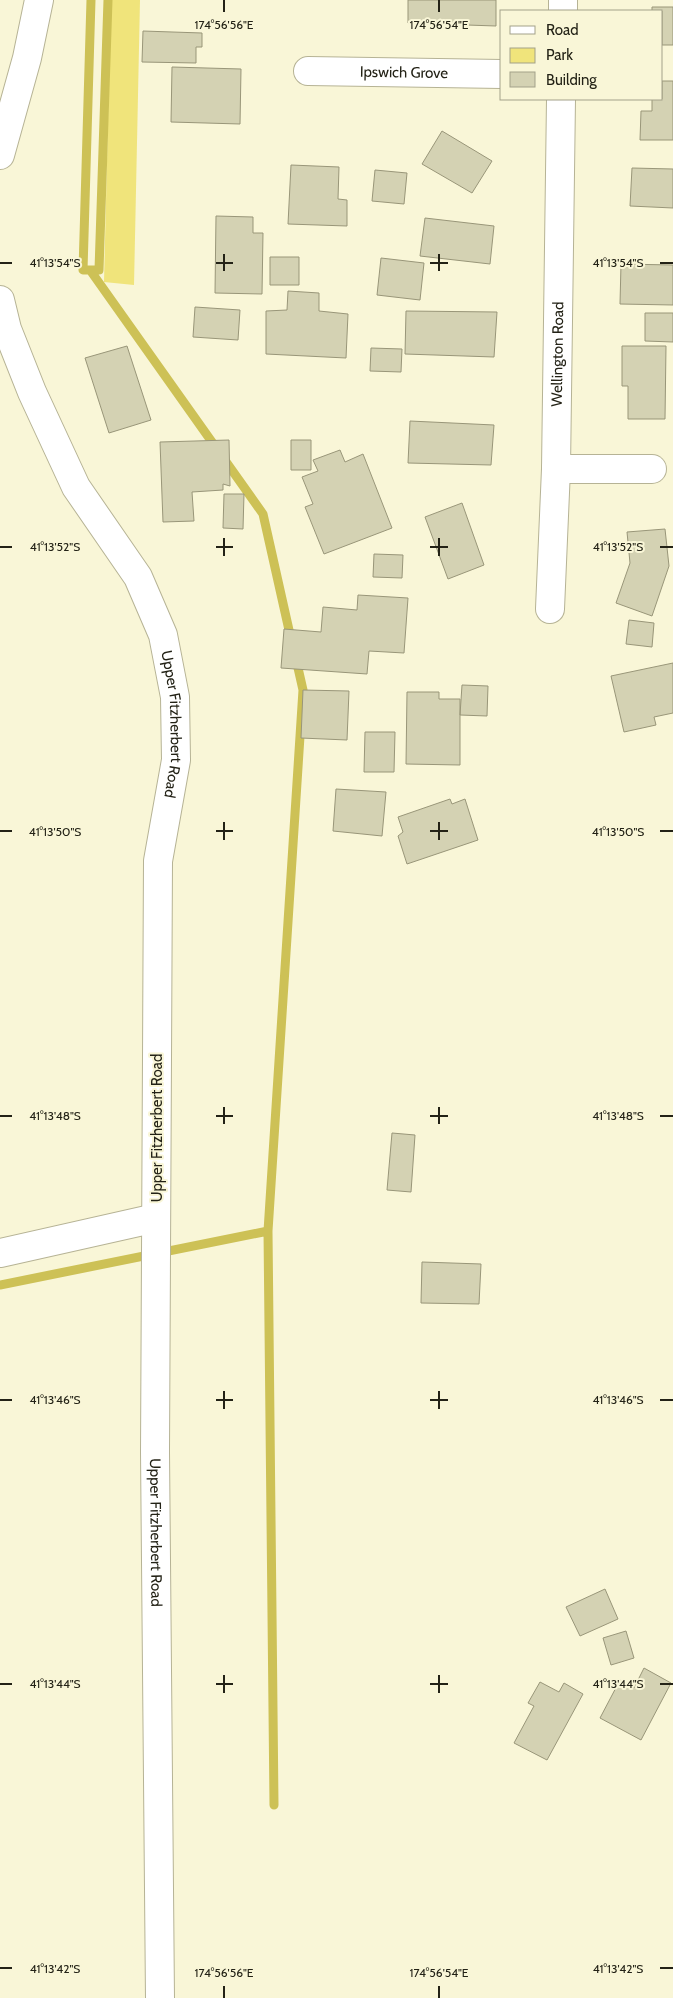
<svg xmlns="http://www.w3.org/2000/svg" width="673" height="1998" font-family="Cabin,sans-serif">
<rect width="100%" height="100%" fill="#f9f6d7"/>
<path fill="#f0e47b" d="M 111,0 L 140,0 L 134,285 L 104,282 Z"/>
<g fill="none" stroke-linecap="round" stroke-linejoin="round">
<path stroke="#cdc156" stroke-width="9" d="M 91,0 L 83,270 L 99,270 L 108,0
M 90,270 L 263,514 L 291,639
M 0,1285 L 268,1231
M 274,1805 L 268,1231 L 303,690 L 296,659"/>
</g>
<path fill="#d4d2b3" stroke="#999679" d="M 408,0 L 496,0 L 496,26 L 408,23 Z
M 652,7 L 673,7 L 673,45 L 662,45 L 662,11 L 652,11 Z
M 143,31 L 202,33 L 202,47 L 196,47 L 196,63 L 142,62 Z
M 172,67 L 241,69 L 240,124 L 171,122 Z
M 662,81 L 673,81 L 673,140 L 640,140 L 641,111 L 652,111 L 652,99 L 662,99 Z
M 442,131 L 492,161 L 472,193 L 422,164 Z
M 291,165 L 339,167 L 338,199 L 347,200 L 347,226 L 288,224 Z
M 632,168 L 673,169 L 673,208 L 630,206 Z
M 375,170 L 407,173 L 404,204 L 372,201 Z
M 216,216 L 253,217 L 253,233 L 263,233 L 262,294 L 215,293 Z
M 425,218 L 494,226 L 490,264 L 420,256 Z
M 270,257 L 299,257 L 299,285 L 270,285 Z
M 381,258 L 424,263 L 420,300 L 377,295 Z
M 621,264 L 673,265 L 673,305 L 620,304 Z
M 288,291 L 319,293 L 319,311 L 348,314 L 346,358 L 266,354 L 266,311 L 287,310 Z
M 195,307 L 240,310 L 238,340 L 193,337 Z
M 406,311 L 497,312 L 494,357 L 405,354 Z
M 645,313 L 673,313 L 673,342 L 645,341 Z
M 127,346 L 151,420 L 109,433 L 85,358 Z
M 622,346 L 666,346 L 665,419 L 628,419 L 628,386 L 622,386 Z
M 371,348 L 402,349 L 401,372 L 370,371 Z
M 410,421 L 494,425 L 491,465 L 408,463 Z
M 229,440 L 230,486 L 223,484 L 223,490 L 192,492 L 194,521 L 163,522 L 160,442 Z
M 291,440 L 311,440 L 311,470 L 291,470 Z
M 340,450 L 345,462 L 363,454 L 392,528 L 324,554 L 305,507 L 313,504 L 302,477 L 318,471 L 313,460 Z
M 224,494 L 244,494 L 243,529 L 223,528 Z
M 462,503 L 484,565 L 448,579 L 425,517 Z
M 665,529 L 669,566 L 652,616 L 616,603 L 630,563 L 627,532 Z
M 374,554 L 403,555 L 402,578 L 373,577 Z
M 358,595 L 408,598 L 404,653 L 369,651 L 367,674 L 281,668 L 284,629 L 321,632 L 323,607 L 357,610 Z
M 629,620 L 654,623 L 652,647 L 626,644 Z
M 673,663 L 673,713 L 654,717 L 656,725 L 624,732 L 611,676 Z
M 462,685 L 488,686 L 487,716 L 460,715 Z
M 303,690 L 349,691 L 347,740 L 301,738 Z
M 407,692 L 439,692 L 439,699 L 460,699 L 460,765 L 406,764 Z
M 365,732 L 395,732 L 394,772 L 364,772 Z
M 336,789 L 386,792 L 382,836 L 333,831 Z
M 450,799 L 452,804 L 465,799 L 478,840 L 407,864 L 398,836 L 403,832 L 398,817 Z
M 392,1133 L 415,1135 L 411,1192 L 387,1190 Z
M 422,1262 L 481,1264 L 479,1304 L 421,1303 Z
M 605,1589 L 618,1619 L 580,1636 L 566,1607 Z
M 626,1631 L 634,1658 L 611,1665 L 603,1638 Z
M 644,1668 L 671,1683 L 641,1740 L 600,1718 L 620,1680 L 634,1688 Z
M 540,1682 L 559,1692 L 564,1683 L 583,1694 L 547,1760 L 514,1743 L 534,1706 L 528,1703 Z"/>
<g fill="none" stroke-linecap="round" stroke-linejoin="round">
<g stroke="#b6b395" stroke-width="30">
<g id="minor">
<path d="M 563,11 L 563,0"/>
<path id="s1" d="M 308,71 L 502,74"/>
<path d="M 0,155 L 27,58 L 39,0"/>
<path id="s2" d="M 0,300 L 7,329 L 32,392 L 76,487 L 138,577 L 163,635 L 175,697 L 176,760 L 158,861 L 155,1452 L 160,1998"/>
<path d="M 556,469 L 652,469"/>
<path id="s3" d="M 550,609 L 556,469 L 561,99"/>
<path d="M 0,1253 L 156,1218"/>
</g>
</g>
<use href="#minor" stroke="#fff" stroke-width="28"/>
</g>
<path fill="none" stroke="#232216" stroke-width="2" d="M 224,0 L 224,12M 439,0 L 439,12M 224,254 L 224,271M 439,254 L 439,271M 0,263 L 12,263M 216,263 L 233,263M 430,263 L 448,263M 660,263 L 673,263M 224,538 L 224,556M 439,538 L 439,556M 0,547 L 12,547M 216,547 L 233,547M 430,547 L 448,547M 660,547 L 673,547M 224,822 L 224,840M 439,822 L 439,840M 0,831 L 12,831M 216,831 L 233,831M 430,831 L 448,831M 660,831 L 673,831M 224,1107 L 224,1124M 439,1107 L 439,1124M 0,1116 L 12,1116M 216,1116 L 233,1116M 430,1116 L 448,1116M 660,1116 L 673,1116M 224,1391 L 224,1409M 439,1391 L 439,1409M 0,1400 L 12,1400M 216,1400 L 233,1400M 430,1400 L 448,1400M 660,1400 L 673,1400M 224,1675 L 224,1693M 439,1675 L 439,1693M 0,1684 L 12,1684M 216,1684 L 233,1684M 430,1684 L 448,1684M 660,1684 L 673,1684M 0,1968 L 12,1968M 660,1968 L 673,1968M 224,1986 L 224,1998M 439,1986 L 439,1998"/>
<g text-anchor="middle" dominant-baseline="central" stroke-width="4" stroke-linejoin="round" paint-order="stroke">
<g font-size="15" fill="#232216" stroke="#f9f6d7">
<text stroke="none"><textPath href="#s1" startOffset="96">Ipswich Grove</textPath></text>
<text stroke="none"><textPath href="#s3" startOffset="255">Wellington Road</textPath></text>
<text stroke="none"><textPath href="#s2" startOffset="465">Upper Fitzherbert Road</textPath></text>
<text transform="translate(157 1128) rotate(-90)">Upper Fitzherbert Road</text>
<text stroke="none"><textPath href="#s2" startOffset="1275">Upper Fitzherbert Road</textPath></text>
</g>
</g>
<g font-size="12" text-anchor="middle" fill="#232216" stroke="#f9f6d7" stroke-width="4" stroke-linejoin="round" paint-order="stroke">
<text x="224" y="29">174°56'56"E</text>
<text x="439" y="29">174°56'54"E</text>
<text x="618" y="267">41°13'54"S</text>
<text x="55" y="267">41°13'54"S</text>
<text x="618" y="551">41°13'52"S</text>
<text x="55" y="551">41°13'52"S</text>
<text x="55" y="836">41°13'50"S</text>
<text x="618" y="836">41°13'50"S</text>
<text x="55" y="1120">41°13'48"S</text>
<text x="618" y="1120">41°13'48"S</text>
<text x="55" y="1404">41°13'46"S</text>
<text x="618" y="1404">41°13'46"S</text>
<text x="55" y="1688">41°13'44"S</text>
<text x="618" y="1688">41°13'44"S</text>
<text x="55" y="1973">41°13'42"S</text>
<text x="618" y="1973">41°13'42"S</text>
<text x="224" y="1977">174°56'56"E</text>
<text x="439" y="1977">174°56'54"E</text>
</g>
<rect x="500" y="10" width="162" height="90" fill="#f9f6d7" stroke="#a3a18a"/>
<rect x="510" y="26" width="25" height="8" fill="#ffffff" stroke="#a3a18a"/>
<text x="546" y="35" font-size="15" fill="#232216">Road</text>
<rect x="510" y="48" width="25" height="15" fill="#f0e47b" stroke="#a3a18a"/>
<text x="546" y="60" font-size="15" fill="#232216">Park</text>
<rect x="510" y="72" width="25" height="15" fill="#d4d2b3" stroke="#a3a18a"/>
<text x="546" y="85" font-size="15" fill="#232216">Building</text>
</svg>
